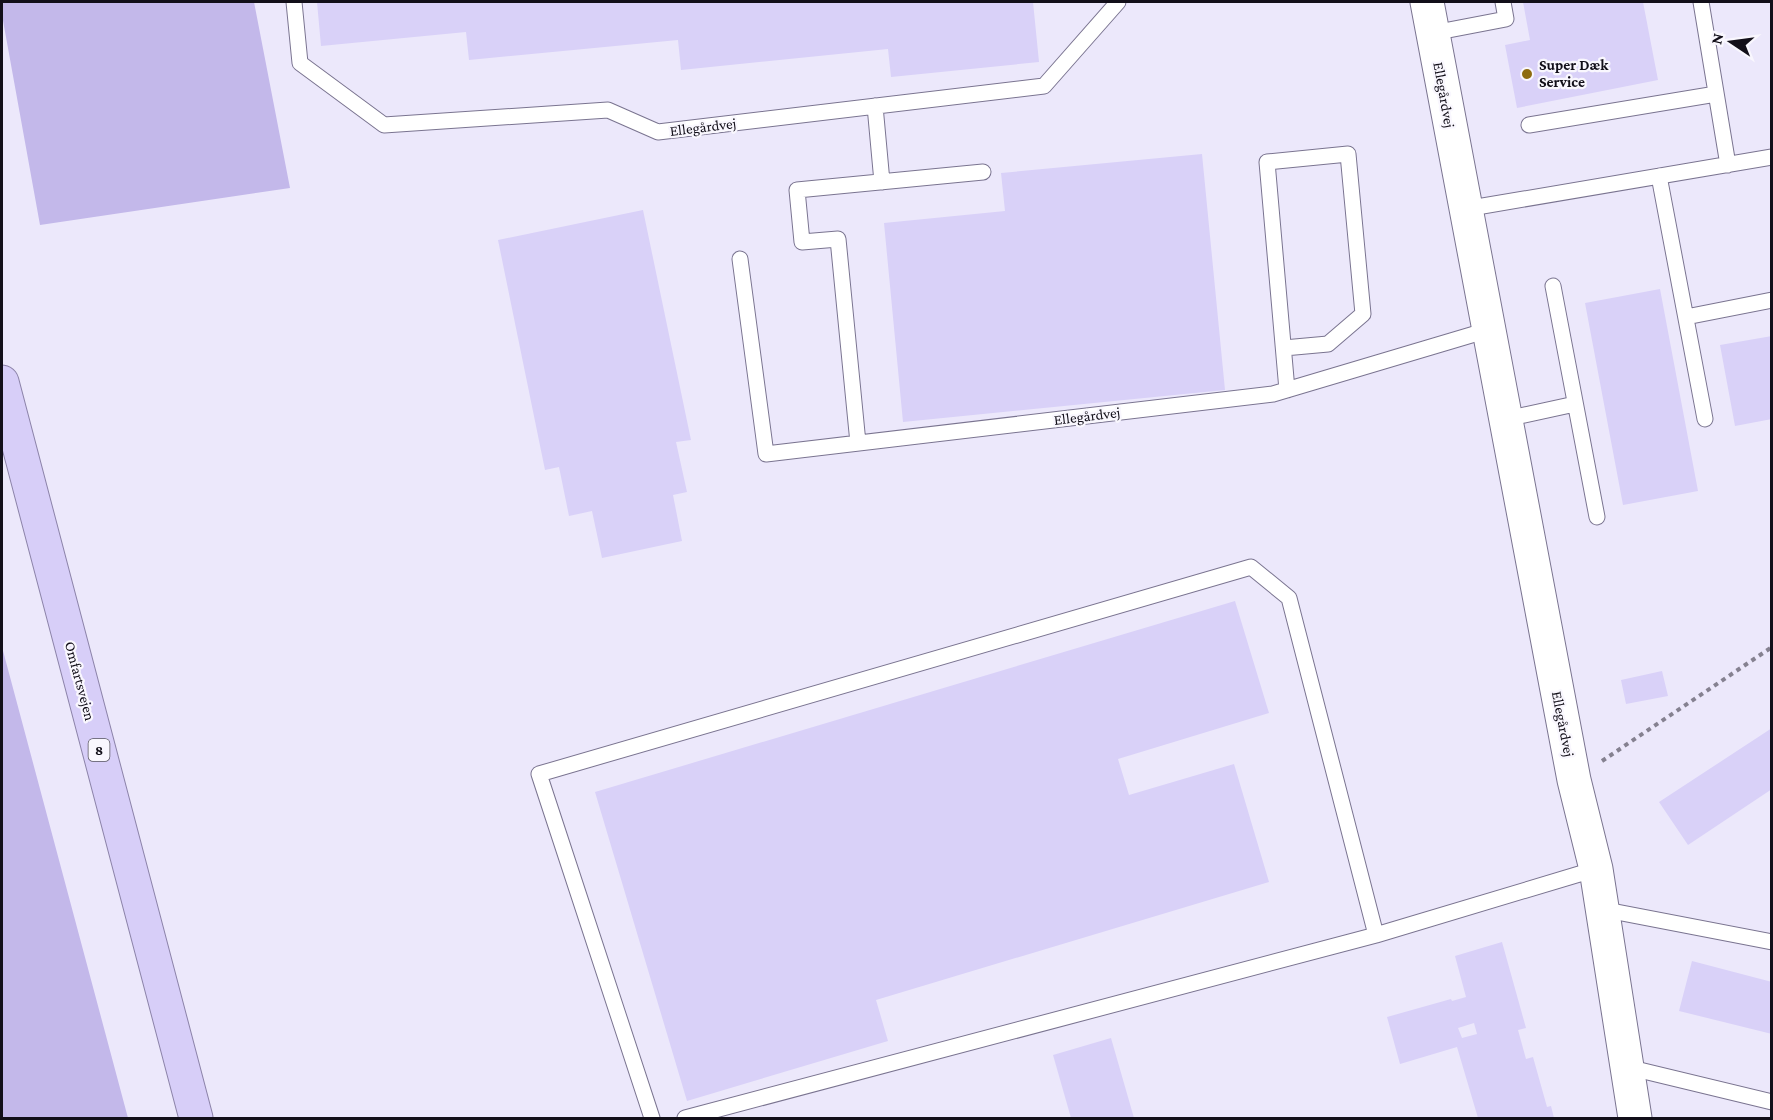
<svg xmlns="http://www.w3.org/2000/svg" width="1773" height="1120" font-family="'Crimson Pro',serif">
<rect width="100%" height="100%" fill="#ece8fb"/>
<path fill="#c3b8ea" d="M 2,2 L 254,2 L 290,188 L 40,225 L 2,15 Z
M 2,647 L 128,1118 L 2,1118 Z"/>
<path fill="#d9d1f8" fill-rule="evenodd" d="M 317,2 L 1033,2 L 1039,62 L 891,77 L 888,49 L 681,70 L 678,40 L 469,60 L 466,32 L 321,46 Z
M 1523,2 L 1643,2 L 1658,80 L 1517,108 L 1505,45 L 1530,40 Z
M 1202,154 L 1225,390 L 903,422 L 884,223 L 1005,211 L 1001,173 Z
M 643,210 L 691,440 L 676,442 L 687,492 L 673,495 L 682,541 L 602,558 L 592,511 L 569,516 L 559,467 L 545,470 L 498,240 Z
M 1660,289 L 1698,491 L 1623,505 L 1585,303 Z
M 1772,336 L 1772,419 L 1735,426 L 1720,345 Z
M 1235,601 L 1269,713 L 1118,759 L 1129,795 L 1234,764 L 1269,882 L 876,1000 L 888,1041 L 687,1101 L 595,792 Z
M 1662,671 L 1668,696 L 1626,704 L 1621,680 Z
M 1772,728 L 1772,789 L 1688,845 L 1659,802 Z
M 1502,942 L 1526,1028 L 1518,1030 L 1526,1059 L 1533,1057 L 1547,1107 L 1551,1106 L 1554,1118 L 1478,1118 L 1457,1047 L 1400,1064 L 1387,1017 L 1451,999 L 1452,1001 L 1466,997 L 1455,956 ZM 1474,1023 L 1477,1034 L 1462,1038 L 1458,1028 Z
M 1692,961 L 1772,982 L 1772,1034 L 1679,1011 Z
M 1111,1038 L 1134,1118 L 1071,1118 L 1053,1055 Z"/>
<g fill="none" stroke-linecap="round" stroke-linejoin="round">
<g stroke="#7a7490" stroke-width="17">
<path id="service" d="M 294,2 L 300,63 L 384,125 L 608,110 L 658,132 L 1044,86 L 1118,2
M 1701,2 L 1728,165
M 1433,33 L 1506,19 L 1503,2
M 875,106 L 882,182
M 1529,125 L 1716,94
M 1659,176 L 1705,419
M 1465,209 L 1772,157
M 740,259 L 766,454 L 1273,394 L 1488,330
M 1553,286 L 1597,517
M 1686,317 L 1772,300
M 1284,348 L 1328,344 L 1363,314 L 1348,154 L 1267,162 L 1287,390
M 1506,419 L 1575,404
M 858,443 L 838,239 L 802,242 L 797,190 L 983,172
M 1601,909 L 1772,942
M 1627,1067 L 1772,1102
M 652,1118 L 539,774 L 1251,567 L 1289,598 L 1376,935
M 685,1118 L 1376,935 L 1596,869"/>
</g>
<g stroke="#7a7490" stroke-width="35">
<path id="tertiary" d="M 1427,2 L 1574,780 L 1596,869 L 1635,1118"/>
</g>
<g stroke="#8c83a9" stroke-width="35">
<path id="trunk" d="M 2,382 L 196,1118"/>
</g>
<path stroke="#858190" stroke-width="4" stroke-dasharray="4.5 4.5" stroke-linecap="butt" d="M 1602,761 L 1772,647"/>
<use href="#service" stroke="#fff" stroke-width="15"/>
<use href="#tertiary" stroke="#fff" stroke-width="33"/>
<use href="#trunk" stroke="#d7cef8" stroke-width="33"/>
</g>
<circle fill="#8e6c10" stroke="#f9f7fe" stroke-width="2" cx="1527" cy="74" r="6"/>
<g text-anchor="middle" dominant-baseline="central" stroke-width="4.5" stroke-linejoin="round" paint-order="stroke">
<rect fill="#f9f7fe" stroke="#57555e" stroke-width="1.5" x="88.5" y="739" width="21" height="22" rx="4.5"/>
<g font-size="14" font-weight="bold" fill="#120f19">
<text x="99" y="750">8</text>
</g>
<g font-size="15" font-weight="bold" fill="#120f19" stroke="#f9f7fe" text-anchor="start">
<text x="1539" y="65">Super Dæk<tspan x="1539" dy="17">Service</tspan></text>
</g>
<g font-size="15" fill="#120f19" stroke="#f9f7fe">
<text transform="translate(1444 95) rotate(80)">Ellegårdvej</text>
<text transform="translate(703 127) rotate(-7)">Ellegårdvej</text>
<text transform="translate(1087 416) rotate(-7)">Ellegårdvej</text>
<text transform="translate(80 681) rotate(75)">Omfartsvejen</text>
<text transform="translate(1563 724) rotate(79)">Ellegårdvej</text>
</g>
</g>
<rect width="1773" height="1120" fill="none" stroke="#120f19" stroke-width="6"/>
<g transform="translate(1731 42) rotate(283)" stroke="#f9f7fe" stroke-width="4.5" paint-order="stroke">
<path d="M0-4.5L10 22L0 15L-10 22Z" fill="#120f19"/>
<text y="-9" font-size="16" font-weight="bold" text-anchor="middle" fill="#120f19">N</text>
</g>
</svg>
